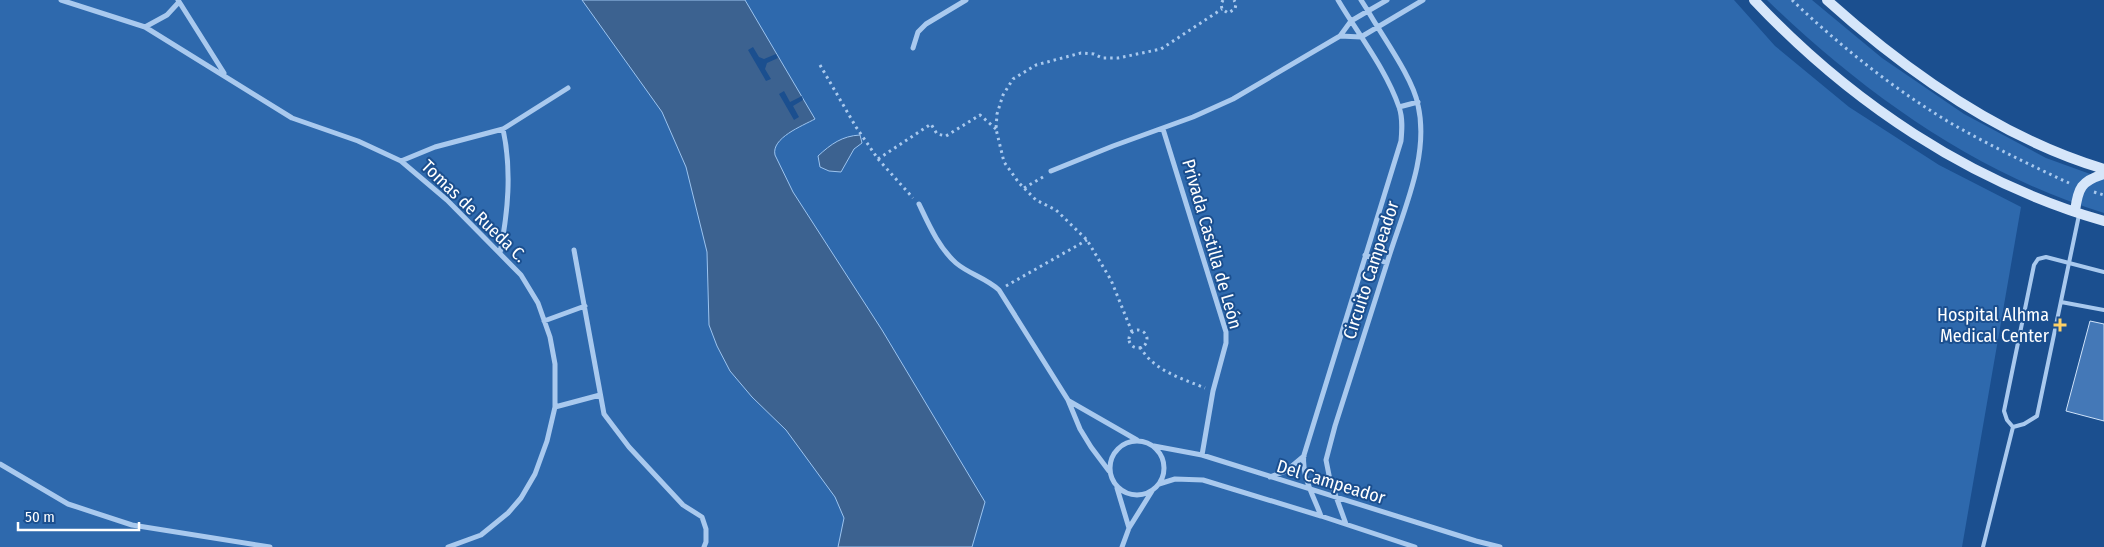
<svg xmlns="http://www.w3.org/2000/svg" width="2104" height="547" font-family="'Fira Sans Condensed',sans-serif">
<rect width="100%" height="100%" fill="#1b4f8f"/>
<path fill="#2e69ad" d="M 0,0 L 1734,0 L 1775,46 L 1849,107 L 1939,165 L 2021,207 L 1962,547 L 0,547 Z
M 1767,0 L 1812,0 L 1882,58 L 1964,114 L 2046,158 L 2104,179 L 2104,213 C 1976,174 1862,92 1767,0 Z"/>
<path fill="#3c6290" stroke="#9cc4f0" d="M 582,0 L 745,0 L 815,119 C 802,126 771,138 775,155 L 793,192 L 882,330 L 985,502 L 972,547 L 838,547 L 844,518 L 835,497 L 786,430 L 752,397 L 730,371 L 717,346 L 709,325 L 707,252 L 686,167 L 662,112 Z
M 860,135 L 862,143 L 854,149 L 841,172 L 829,171 L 820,167 L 818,156 C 831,144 842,136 860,135 Z"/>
<path fill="#1b4f8f" d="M 753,47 L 759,57 L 764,59 L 776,54 L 778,58 L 767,63 L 765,69 L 771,79 L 766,81 L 748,50 Z
M 784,91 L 790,102 L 802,96 L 803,100 L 793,106 L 799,117 L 794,120 L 779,94 Z"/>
<path fill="#4478b7" stroke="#cfe3fa" d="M 2090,321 L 2104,324 L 2104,421 L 2066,411 Z"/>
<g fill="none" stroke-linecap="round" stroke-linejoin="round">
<path stroke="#a9c9ee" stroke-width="3" stroke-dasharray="2.5 4" stroke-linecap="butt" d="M 1223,0 L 1221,4 L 1222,9 L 1228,13 L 1235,9 L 1236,4 L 1234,0
M 1792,0 C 1840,46 1896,91 1954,125 C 1991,146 2030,165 2069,183
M 820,65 L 856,127 L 878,159 L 913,198
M 878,159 L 931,124 L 937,134 L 946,136 L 980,115 L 996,129
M 1024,188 L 1043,177
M 2094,192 L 2104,195
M 1006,286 L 1087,240
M1129 339a9 9 0 1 1 18 0a9 9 0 1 1-18 0Z
M 1132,332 L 1111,280 L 1087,240 L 1056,210 L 1036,200 L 1019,183 L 1004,162 L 996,129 L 997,114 L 1003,95 L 1013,79 L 1036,65 L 1081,53 L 1094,54 L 1102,58 L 1118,58 L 1161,49 L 1222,9
M 1140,347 C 1154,371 1181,378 1205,388"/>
<path stroke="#a9c9ee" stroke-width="4" d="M 2061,302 L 2104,310
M 2013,427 L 2007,420 L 2004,411 L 2034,265 L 2038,259 L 2046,257 L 2104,272
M 1983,547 L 2013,427 L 2024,424 L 2037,416 L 2079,215"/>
<path stroke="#a9c9ee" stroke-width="5" d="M 61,0 L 145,27 L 292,118 L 358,141 L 401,161 L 447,200 L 521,275 L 538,303 L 550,337 L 555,364 L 555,407 L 547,441 L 535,474 L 521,498 L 508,513 L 481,535 L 448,547
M 178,0 L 224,73
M 1361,0 L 1368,11 L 1387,0
M 145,27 L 167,15 L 179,2
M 1340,36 L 1361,37 L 1423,0
M 913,48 L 918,32 L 926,24 L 966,0
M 1399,107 L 1418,102
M 1163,129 L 1226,332 L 1226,343 L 1213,391 L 1202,455
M 401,161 L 435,147 L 503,129 L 568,88
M 1051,171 L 1113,146 L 1193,117 L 1233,99 L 1340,36 L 1351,21 L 1368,11 C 1382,36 1413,78 1418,105 C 1430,157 1402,213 1387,263 C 1370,317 1353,371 1335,426 L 1326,460 L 1330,480 L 1346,524
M 919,204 C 929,225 939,248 956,263 C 969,274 986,278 999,290 L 1068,400 L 1080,429 L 1091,447 L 1109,471
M 574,250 L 604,414 L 629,447 L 683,505 L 702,517 L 706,529 L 706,542 L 704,547
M 500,253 C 508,212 512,171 503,129
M 1365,255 L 1387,263
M 544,321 L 585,306
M 1069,401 L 1137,440
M 555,407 L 600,395
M1110 468a27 27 0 1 1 54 0a27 27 0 1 1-54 0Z
M 1154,446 L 1202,455 L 1476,541 L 1500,547
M 0,464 L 68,504 L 132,525 L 270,547
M 1270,477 L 1286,471 L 1304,456
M 1159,484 L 1175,479 L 1203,480 L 1321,516 L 1415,547
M 1117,488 L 1129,528
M 1321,516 C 1314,497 1301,475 1304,455 L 1401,141 C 1402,130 1403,118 1399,107 C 1386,69 1358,34 1338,0
M 1122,547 L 1129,528 L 1152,491"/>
<path stroke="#d6e6fa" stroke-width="10" d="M 1754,0 C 1850,102 1969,182 2104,221
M 1827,0 C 1907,72 2000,138 2104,169
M 2075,211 C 2078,188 2081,181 2104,174"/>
</g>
<path fill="#ffd166" stroke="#1b4f8f" stroke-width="2" d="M2057.5 317.5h5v5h5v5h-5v5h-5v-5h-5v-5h5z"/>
<g text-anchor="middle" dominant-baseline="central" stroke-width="4" stroke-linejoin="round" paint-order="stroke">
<g font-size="18" fill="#fff" stroke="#1b4f8f">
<text transform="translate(474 211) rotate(44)">Tomas de Rueda C.</text>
<text transform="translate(1212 244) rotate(74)">Privada Castilla de León</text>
<text transform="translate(1371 270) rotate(-72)">Circuito Campeador</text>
<text transform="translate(1331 482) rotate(17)">Del Campeador</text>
</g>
<g font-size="18" fill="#fff" stroke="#1b4f8f" text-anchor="end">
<text x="2049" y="315">Hospital Alhma<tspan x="2049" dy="21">Medical Center</tspan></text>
</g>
</g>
<path d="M18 522v8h121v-8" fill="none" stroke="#ffffff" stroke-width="2.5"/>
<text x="25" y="522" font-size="15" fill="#ffffff" stroke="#1b4f8f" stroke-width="4" paint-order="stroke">50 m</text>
</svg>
